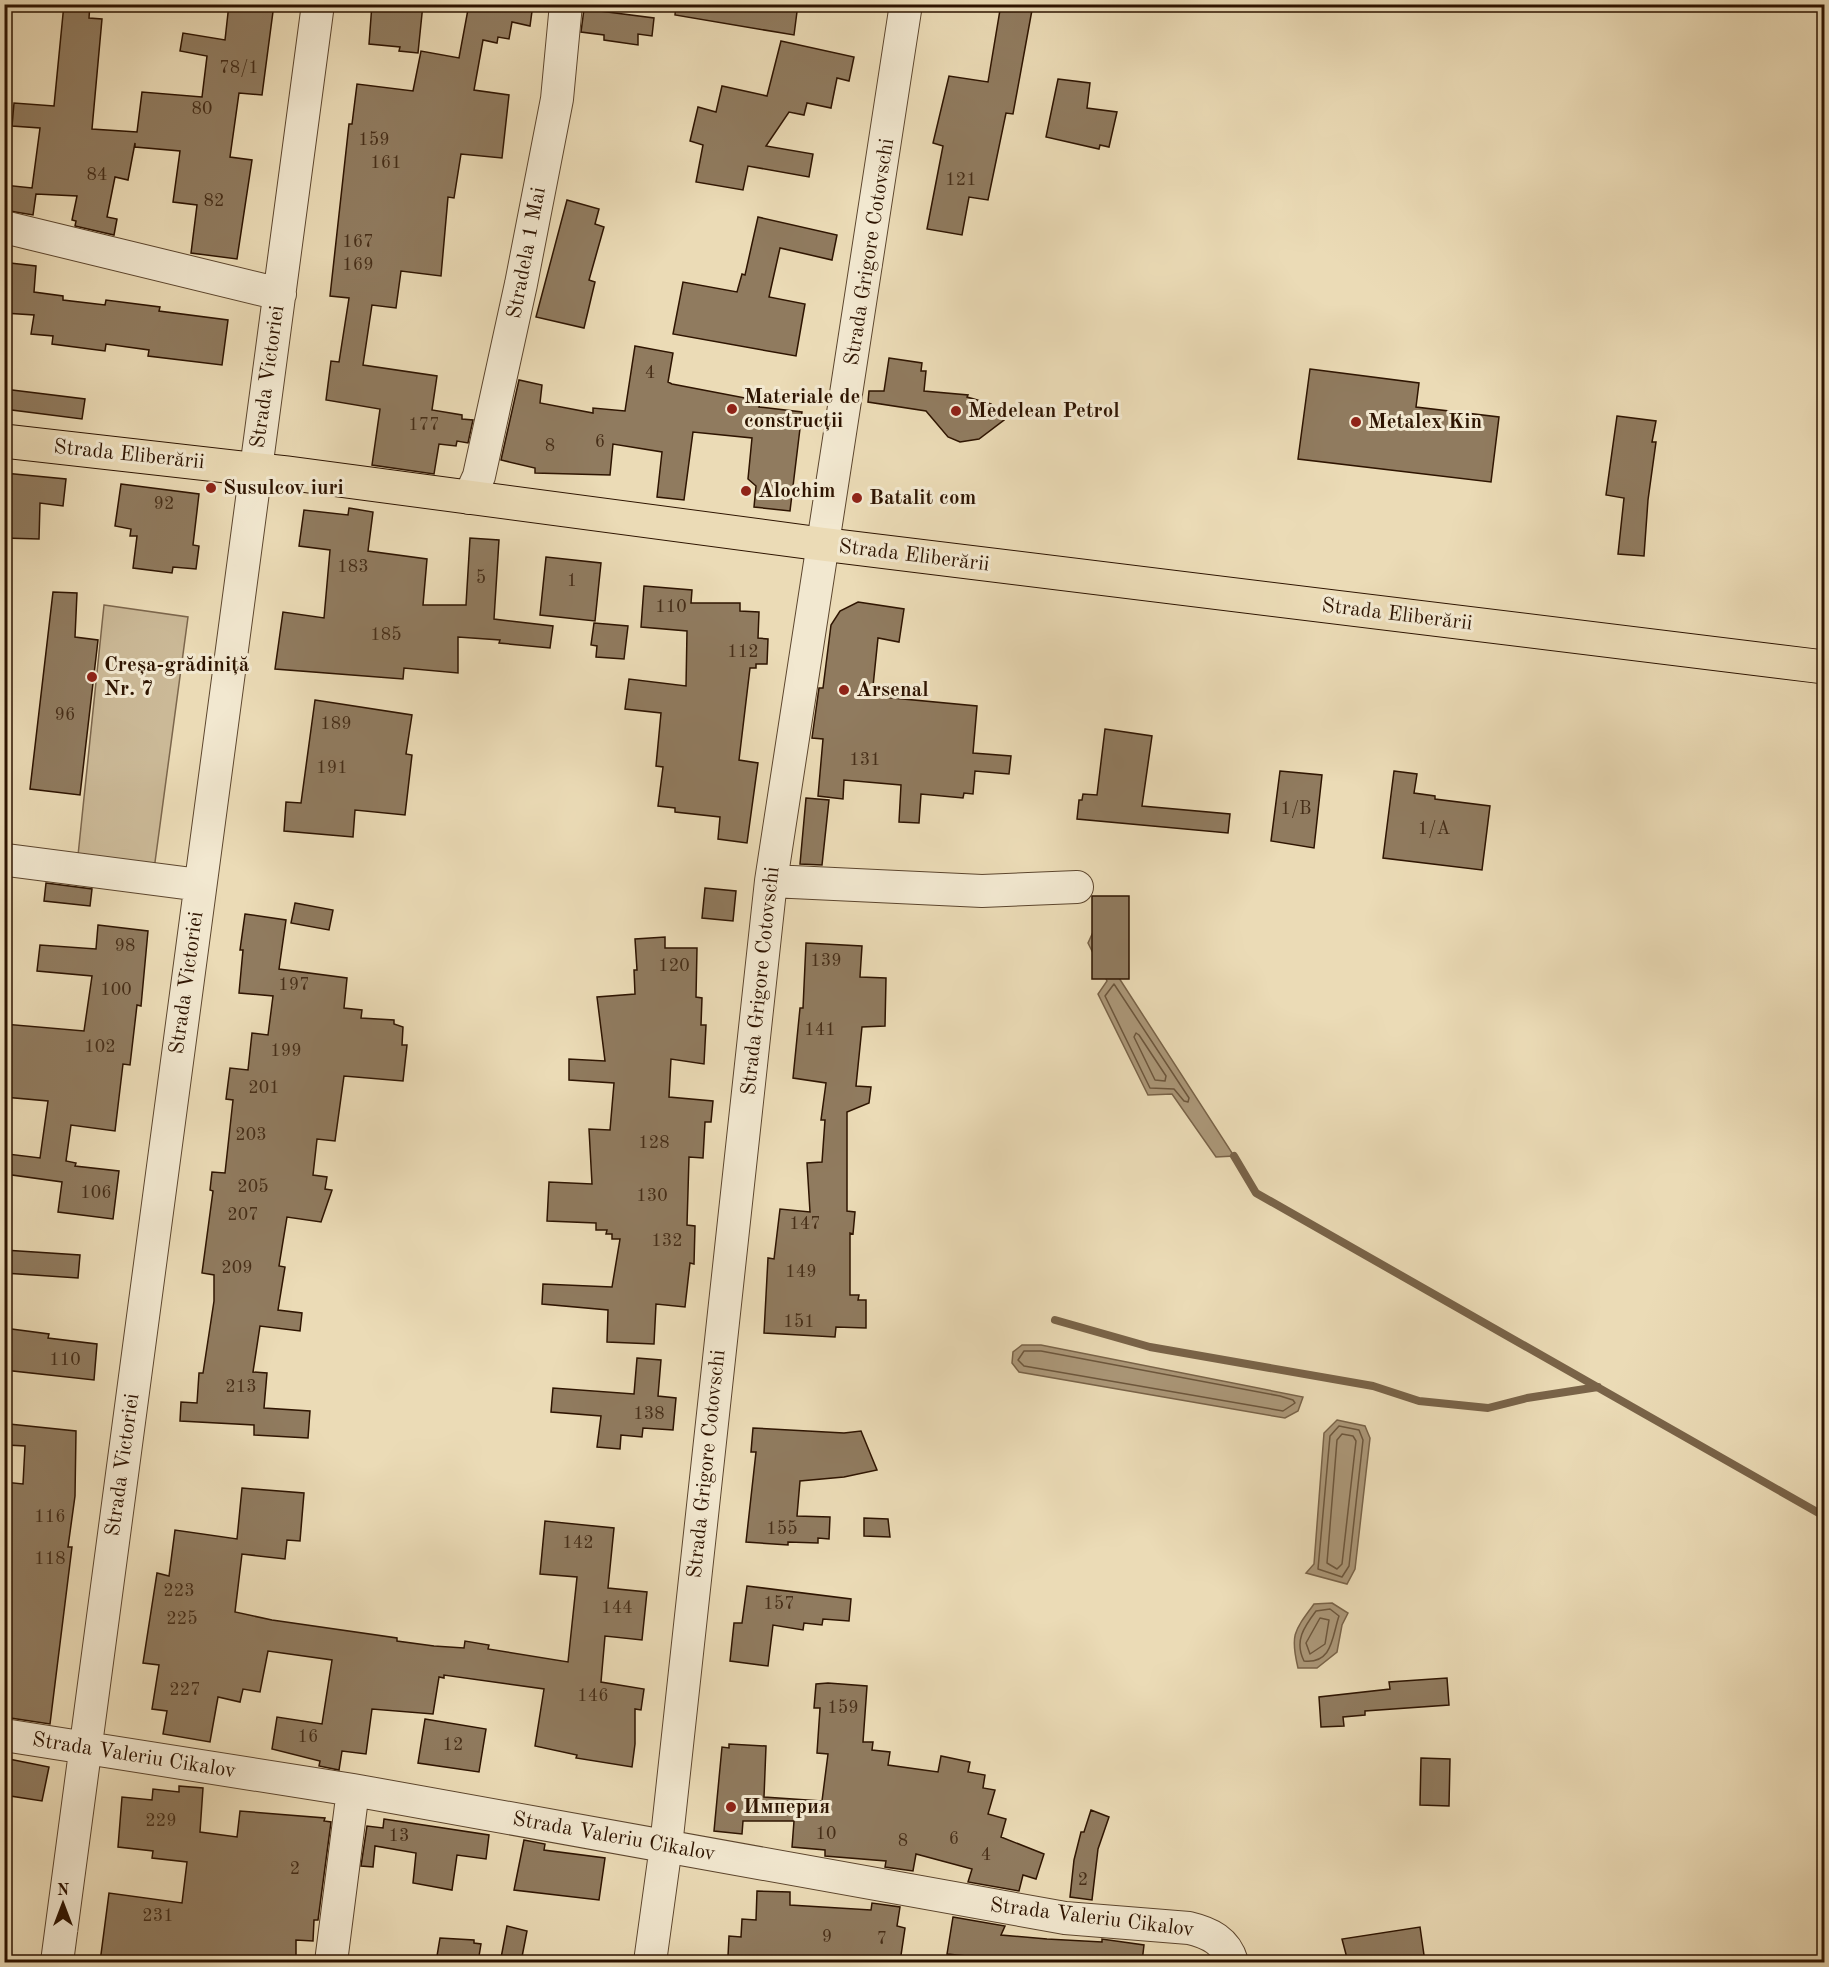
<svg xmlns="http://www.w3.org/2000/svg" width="1829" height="1967" font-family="'Old Standard TT',serif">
<rect width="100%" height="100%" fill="#ebdbb6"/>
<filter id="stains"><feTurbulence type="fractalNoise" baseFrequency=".00333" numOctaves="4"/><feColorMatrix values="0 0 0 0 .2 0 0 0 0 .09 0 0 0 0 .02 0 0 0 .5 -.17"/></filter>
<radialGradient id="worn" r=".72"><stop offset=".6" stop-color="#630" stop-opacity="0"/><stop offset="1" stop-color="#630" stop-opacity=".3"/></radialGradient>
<path fill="#cbb997" stroke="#7c664c" stroke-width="1.5" d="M 104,605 L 188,617 L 153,877 L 77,865 Z"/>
<path fill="#ab9778" stroke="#796348" stroke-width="1.5" d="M 1094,930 L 1119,978 L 1234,1156 L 1216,1157 L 1172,1094 L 1148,1095 L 1098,994 L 1107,981 L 1088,943 Z
M 1022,1345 L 1041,1345 L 1303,1397 L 1298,1411 L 1285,1418 L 1019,1372 L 1012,1363 L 1013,1352 Z
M 1337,1420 L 1365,1426 L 1370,1438 L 1355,1569 L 1347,1584 L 1306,1573 L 1314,1564 L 1324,1433 Z
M 1332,1603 L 1348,1613 L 1342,1625 L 1337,1652 L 1317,1668 L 1298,1668 C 1290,1635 1294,1631 1314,1604 Z"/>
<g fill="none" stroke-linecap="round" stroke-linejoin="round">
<path stroke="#6c563c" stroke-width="1.5" d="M 1114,984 L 1189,1098 L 1188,1102 L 1184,1101 L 1174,1089 L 1150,1088 L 1105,996 Z
M 1136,1033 L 1139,1035 L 1166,1076 L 1165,1081 L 1155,1080 L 1134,1037 Z
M 1024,1351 L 1041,1351 L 1280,1396 L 1293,1400 L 1295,1403 L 1283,1411 L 1024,1366 L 1018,1360 Z
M 1339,1426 L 1359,1430 L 1363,1440 L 1349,1566 L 1342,1577 L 1318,1569 L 1330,1436 Z
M 1342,1434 L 1353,1436 L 1356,1441 L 1342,1564 L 1337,1569 L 1327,1563 L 1337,1440 Z
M 1330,1609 L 1339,1616 C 1332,1636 1333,1664 1304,1661 C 1294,1641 1304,1627 1316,1611 Z
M 1320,1618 L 1329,1620 L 1325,1644 L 1310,1654 L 1306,1643 Z"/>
<path stroke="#796348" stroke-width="8" d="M 1234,1156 L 1256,1193 L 1824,1516
M 1055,1320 L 1150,1347 L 1373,1386 L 1419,1401 L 1488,1408 L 1527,1398 L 1598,1387"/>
</g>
<path fill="#907b5f" stroke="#2e1401" stroke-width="1.5" d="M 64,4 L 90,4 L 89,18 L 102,19 L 92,129 L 137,132 L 142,92 L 202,97 L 207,56 L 180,51 L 183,33 L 225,40 L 229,4 L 274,4 L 262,95 L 239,93 L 230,157 L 252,160 L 237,259 L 191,253 L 197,205 L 173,202 L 180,151 L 135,147 L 135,143 L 128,180 L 115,177 L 107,217 L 117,219 L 114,235 L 75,226 L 76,221 L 72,220 L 77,196 L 36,194 L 33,215 L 4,210 L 4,185 L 32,188 L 40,128 L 12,126 L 14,103 L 54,106 Z
M 372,4 L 423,4 L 418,53 L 399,51 L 400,47 L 369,44 Z
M 469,4 L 533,4 L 530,26 L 512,22 L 509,39 L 498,37 L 497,43 L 483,40 L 474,90 L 509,95 L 502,158 L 461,154 L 454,198 L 448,197 L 441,276 L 401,271 L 396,308 L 372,305 L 363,365 L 437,376 L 432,410 L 462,415 L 462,419 L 473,420 L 468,443 L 457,441 L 456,446 L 439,444 L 434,474 L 372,465 L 380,409 L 326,400 L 331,361 L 339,362 L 349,298 L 330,296 L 349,124 L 352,124 L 357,84 L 413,91 L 421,51 L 459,58 Z
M 676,4 L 798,4 L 794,35 L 675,15 Z
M 1001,4 L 1032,10 L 1013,114 L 1006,113 L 988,200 L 969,197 L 962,235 L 927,229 L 943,146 L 933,143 L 949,76 L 988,82 Z
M 584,9 L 654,18 L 652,36 L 638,34 L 638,45 L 604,40 L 604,35 L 581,32 Z
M 781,41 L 854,57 L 849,81 L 837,78 L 831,108 L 807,103 L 804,115 L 789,112 L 766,146 L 813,154 L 809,177 L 748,166 L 743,190 L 696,182 L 703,145 L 690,141 L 698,107 L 716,112 L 722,86 L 767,96 Z
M 1058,79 L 1090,83 L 1087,108 L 1117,112 L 1109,147 L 1100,145 L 1099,149 L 1046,137 Z
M 567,200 L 599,209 L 595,224 L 604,227 L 589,280 L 595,282 L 584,328 L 536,317 Z
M 758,217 L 837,235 L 832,260 L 780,248 L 769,297 L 805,304 L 796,356 L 673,334 L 683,282 L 737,292 L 742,274 L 745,275 Z
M 10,263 L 36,266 L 34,292 L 63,296 L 63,300 L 105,305 L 106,300 L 160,307 L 159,311 L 228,320 L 222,365 L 148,356 L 149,350 L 106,344 L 105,351 L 52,344 L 53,336 L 31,334 L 34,315 L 4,313 L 4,271 L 9,271 Z
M 635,346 L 673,353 L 668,382 L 672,384 L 761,401 L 759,407 L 802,412 L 790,511 L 754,507 L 756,486 L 748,479 L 752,438 L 693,432 L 684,500 L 657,497 L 662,452 L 613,444 L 610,475 L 535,473 L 535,468 L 501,460 L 519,380 L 542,385 L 540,403 L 593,413 L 593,408 L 625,411 Z
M 889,358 L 922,363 L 921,371 L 926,371 L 924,391 L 968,395 L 967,397 L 991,404 L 1004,420 L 979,439 L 960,442 L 948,437 L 926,411 L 868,402 L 869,391 L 884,391 Z
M 1310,369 L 1419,383 L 1416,407 L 1499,417 L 1491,482 L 1298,459 Z
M 4,389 L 85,399 L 82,419 L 4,409 Z
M 1617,416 L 1656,421 L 1652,442 L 1656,442 L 1648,500 L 1644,556 L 1618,554 L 1624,498 L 1606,495 Z
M 4,473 L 66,479 L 63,506 L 40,503 L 39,539 L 4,538 Z
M 121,484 L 199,494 L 193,545 L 199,546 L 196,569 L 173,567 L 172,573 L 133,568 L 137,536 L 130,536 L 131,529 L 115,526 Z
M 349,508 L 373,512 L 368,551 L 427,559 L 423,605 L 466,605 L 470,538 L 499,540 L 494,619 L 553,626 L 550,648 L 499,643 L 500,640 L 458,637 L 458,673 L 404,668 L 403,679 L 275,669 L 283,612 L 324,618 L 330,550 L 299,546 L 304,510 L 348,515 Z
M 546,557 L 601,563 L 595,621 L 540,615 Z
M 644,586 L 692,590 L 691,603 L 740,603 L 740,611 L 759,612 L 758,638 L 768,639 L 767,664 L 756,664 L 756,668 L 750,668 L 739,760 L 758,763 L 747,843 L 718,839 L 720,817 L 675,812 L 675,808 L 658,806 L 663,767 L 656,766 L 661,713 L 625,709 L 629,679 L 686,686 L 687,631 L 641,627 Z
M 53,592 L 77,593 L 75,637 L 98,640 L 80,795 L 30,789 Z
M 858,602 L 904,609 L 899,642 L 878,638 L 872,696 L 977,706 L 973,753 L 1011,756 L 1009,774 L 975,771 L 973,794 L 964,793 L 963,798 L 921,794 L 919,823 L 899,822 L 901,785 L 844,780 L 843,799 L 818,796 L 823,739 L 812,738 L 819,688 L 823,688 L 831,625 L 840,611 Z
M 594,623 L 628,626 L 624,659 L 596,657 L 597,646 L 591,645 Z
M 315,700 L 412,715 L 406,754 L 412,755 L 405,815 L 355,810 L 353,837 L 284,831 L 286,802 L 301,803 Z
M 1105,729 L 1152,736 L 1142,806 L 1230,814 L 1228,833 L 1077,819 L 1079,800 L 1082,800 L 1083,794 L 1097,795 Z
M 1280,771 L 1322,775 L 1314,848 L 1271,841 Z
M 1394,771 L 1417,774 L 1414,793 L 1435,796 L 1435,799 L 1490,806 L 1482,870 L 1383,858 Z
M 806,798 L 829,800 L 822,865 L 800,864 Z
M 46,883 L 92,889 L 90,906 L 44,901 Z
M 705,888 L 736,891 L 733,921 L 702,918 Z
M 1092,896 L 1129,896 L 1129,979 L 1092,979 Z
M 295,903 L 333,910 L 329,930 L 291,923 Z
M 245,914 L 286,920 L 279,969 L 347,978 L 344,1008 L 362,1010 L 361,1018 L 394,1020 L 394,1024 L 403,1027 L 402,1045 L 407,1045 L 403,1081 L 344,1076 L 335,1141 L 317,1139 L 313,1175 L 327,1177 L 325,1189 L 332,1190 L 321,1222 L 287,1217 L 279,1266 L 285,1267 L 278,1310 L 302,1313 L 300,1331 L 260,1326 L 253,1372 L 267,1373 L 264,1408 L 310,1411 L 308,1438 L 254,1435 L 254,1425 L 180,1421 L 181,1402 L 197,1403 L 199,1373 L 203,1373 L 214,1301 L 214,1275 L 202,1273 L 213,1191 L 210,1190 L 212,1172 L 225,1173 L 233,1100 L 226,1099 L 230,1068 L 248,1070 L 252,1033 L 268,1035 L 273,996 L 239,993 L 243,950 L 240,950 Z
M 98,925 L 148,931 L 141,1006 L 137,1005 L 130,1065 L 123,1064 L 115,1131 L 71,1125 L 66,1161 L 76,1163 L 75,1166 L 119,1171 L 113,1219 L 58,1212 L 62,1182 L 5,1174 L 8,1154 L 40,1158 L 48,1101 L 4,1097 L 4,1024 L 84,1031 L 92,976 L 37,971 L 40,945 L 96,949 Z
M 665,937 L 665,948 L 697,948 L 696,997 L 702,998 L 701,1025 L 706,1025 L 704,1064 L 671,1059 L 669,1097 L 713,1101 L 711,1122 L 705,1122 L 703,1158 L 689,1157 L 687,1225 L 695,1226 L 694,1264 L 690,1263 L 685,1307 L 656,1304 L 654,1344 L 607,1342 L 608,1310 L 542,1304 L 543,1284 L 612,1287 L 620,1239 L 612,1239 L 612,1234 L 606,1234 L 607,1230 L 596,1230 L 596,1223 L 547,1221 L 549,1182 L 592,1184 L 589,1129 L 610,1130 L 614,1083 L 569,1080 L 569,1059 L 605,1061 L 597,997 L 635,994 L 634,970 L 637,970 L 635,939 Z
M 806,943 L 862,946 L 860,977 L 886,978 L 885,1026 L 862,1027 L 856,1086 L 871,1087 L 869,1103 L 847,1112 L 847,1211 L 855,1212 L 853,1234 L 850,1233 L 850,1295 L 859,1295 L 858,1300 L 866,1300 L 866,1328 L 836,1327 L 835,1337 L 764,1333 L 768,1258 L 774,1259 L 780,1209 L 810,1212 L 807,1163 L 822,1162 L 825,1120 L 821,1120 L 826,1083 L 793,1078 L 800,1008 L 803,1008 Z
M 4,1250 L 80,1255 L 78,1278 L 4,1273 Z
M 4,1328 L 49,1334 L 48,1338 L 97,1344 L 94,1380 L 4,1370 Z
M 637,1358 L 661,1360 L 658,1396 L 676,1398 L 673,1430 L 643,1428 L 642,1437 L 621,1435 L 620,1449 L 597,1447 L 601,1416 L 551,1412 L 553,1388 L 634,1394 Z
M 9,1424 L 76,1431 L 75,1496 L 68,1547 L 72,1547 L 50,1724 L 4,1717 L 4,1482 L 23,1484 L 25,1446 L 7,1445 Z
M 753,1428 L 844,1433 L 861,1431 L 877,1470 L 844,1477 L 800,1481 L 797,1516 L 830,1517 L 829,1539 L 818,1538 L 818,1543 L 788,1542 L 788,1545 L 746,1542 L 756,1452 L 751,1452 Z
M 242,1488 L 304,1493 L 300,1541 L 287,1540 L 285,1559 L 242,1554 L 235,1612 L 272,1620 L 397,1638 L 397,1641 L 434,1646 L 464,1648 L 465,1641 L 489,1645 L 488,1649 L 568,1662 L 577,1577 L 540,1574 L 545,1521 L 614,1528 L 608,1588 L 647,1592 L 642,1640 L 605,1636 L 601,1682 L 644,1689 L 641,1710 L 635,1709 L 635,1744 L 632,1767 L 576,1758 L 577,1755 L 535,1746 L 544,1689 L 444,1675 L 444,1678 L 439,1677 L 433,1714 L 372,1709 L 366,1754 L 342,1751 L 339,1770 L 319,1766 L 320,1761 L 272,1749 L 277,1717 L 322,1724 L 332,1660 L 268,1651 L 260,1692 L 243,1689 L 240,1702 L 218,1697 L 210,1742 L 163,1734 L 167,1711 L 152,1709 L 159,1665 L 143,1663 L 157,1573 L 169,1576 L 175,1530 L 237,1539 Z
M 864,1518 L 888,1519 L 890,1537 L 864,1536 Z
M 747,1586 L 851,1599 L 849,1621 L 823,1619 L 822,1625 L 804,1623 L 803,1630 L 773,1625 L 768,1666 L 730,1661 L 734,1623 L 742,1623 Z
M 1447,1678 L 1449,1705 L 1365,1711 L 1365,1715 L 1343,1717 L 1344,1726 L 1321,1727 L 1319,1697 L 1390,1689 L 1389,1682 Z
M 828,1683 L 867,1686 L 863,1742 L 873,1742 L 872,1750 L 890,1752 L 888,1765 L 938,1772 L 941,1756 L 970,1762 L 968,1772 L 985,1775 L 983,1788 L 995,1790 L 988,1814 L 1006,1819 L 1001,1837 L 1044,1854 L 1036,1879 L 1023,1875 L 1019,1891 L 968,1882 L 972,1869 L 916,1854 L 913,1871 L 885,1867 L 886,1861 L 825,1856 L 825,1850 L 792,1847 L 794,1821 L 743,1821 L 742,1834 L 714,1831 L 722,1747 L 729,1748 L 729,1744 L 766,1746 L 764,1797 L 822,1801 L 828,1754 L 817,1753 L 820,1708 L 814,1708 L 816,1684 Z
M 425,1719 L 486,1729 L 479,1772 L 418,1763 Z
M 4,1758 L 49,1767 L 42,1801 L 4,1795 Z
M 1421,1758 L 1450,1759 L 1449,1806 L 1420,1805 Z
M 179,1786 L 203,1788 L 200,1832 L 237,1837 L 240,1811 L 325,1818 L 324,1821 L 331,1822 L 318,1920 L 314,1920 L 313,1941 L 296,1940 L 296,1962 L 100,1962 L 109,1893 L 182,1903 L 187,1862 L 152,1858 L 153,1851 L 118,1847 L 122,1797 L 152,1800 L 153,1789 L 179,1792 Z
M 1091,1810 L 1109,1817 L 1098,1849 L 1092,1900 L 1070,1897 L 1074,1860 L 1081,1832 L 1084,1832 Z
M 384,1819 L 489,1835 L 486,1859 L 457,1855 L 452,1890 L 413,1883 L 416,1853 L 375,1846 L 373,1867 L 361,1866 L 367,1826 L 383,1828 Z
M 524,1840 L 545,1844 L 544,1850 L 605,1858 L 599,1900 L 514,1890 Z
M 757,1891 L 790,1892 L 790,1905 L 871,1910 L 872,1903 L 900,1907 L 897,1926 L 905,1928 L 900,1962 L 740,1962 L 740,1957 L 728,1956 L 729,1936 L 741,1937 L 742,1919 L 756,1920 Z
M 953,1917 L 1005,1926 L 1001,1935 L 1047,1939 L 1102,1942 L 1102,1939 L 1144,1945 L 1142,1962 L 966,1962 L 966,1956 L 947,1954 Z
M 507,1926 L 527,1931 L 521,1962 L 501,1958 Z
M 1420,1927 L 1425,1962 L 1348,1962 L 1342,1939 Z
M 440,1938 L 474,1940 L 474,1943 L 481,1944 L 478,1962 L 436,1962 Z"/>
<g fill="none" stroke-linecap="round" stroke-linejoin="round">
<g stroke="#5d462e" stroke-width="34">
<path id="minor" d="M 4,227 L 280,294
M 469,498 L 479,476 L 521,284 L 557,99 L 566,4
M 7,860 L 200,885
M 771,881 L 982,891 L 1077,887
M 4,1735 L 353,1790 L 1065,1918 L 1189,1928 C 1210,1933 1226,1941 1232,1962
M 57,1962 L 318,4
M 331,1962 L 353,1790
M 650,1962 L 666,1846 L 771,881 L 906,4"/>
</g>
<g stroke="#2e1401" stroke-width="35">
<path id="major" d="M 4,441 L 287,473 L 821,544 L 1824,667"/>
</g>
<use href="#minor" stroke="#f2e8d0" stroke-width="32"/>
<use href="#major" stroke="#ebdbb6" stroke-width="33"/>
</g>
<g fill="#8f2418" stroke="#f2e8d0" stroke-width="2">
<circle cx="732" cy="409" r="6"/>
<circle cx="956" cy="411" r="6"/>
<circle cx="1356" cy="422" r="6"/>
<circle cx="211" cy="488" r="6"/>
<circle cx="746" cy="491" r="6"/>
<circle cx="857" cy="498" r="6"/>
<circle cx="92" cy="677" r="6"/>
<circle cx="844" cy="690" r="6"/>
<circle cx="731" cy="1807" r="6"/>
</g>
<g text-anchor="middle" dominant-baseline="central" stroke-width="6" stroke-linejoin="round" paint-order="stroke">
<g font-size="18" fill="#462e18">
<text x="239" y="68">78/1</text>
<text x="202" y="109">80</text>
<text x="374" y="140">159</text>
<text x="386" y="163">161</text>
<text x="97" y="175">84</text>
<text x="961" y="180">121</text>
<text x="214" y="201">82</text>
<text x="358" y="242">167</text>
<text x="358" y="265">169</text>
<text x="650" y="373">4</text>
<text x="424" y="425">177</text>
<text x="600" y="442">6</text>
<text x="550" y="446">8</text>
<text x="164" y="504">92</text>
<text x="353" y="567">183</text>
<text x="481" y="578">5</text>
<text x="572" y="581">1</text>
<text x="671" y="607">110</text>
<text x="386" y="635">185</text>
<text x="743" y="652">112</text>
<text x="65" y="715">96</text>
<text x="336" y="724">189</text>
<text x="865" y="760">131</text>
<text x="332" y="768">191</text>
<text x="1296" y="809">1/B</text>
<text x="1434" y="829">1/A</text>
<text x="125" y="946">98</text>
<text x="826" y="961">139</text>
<text x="674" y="966">120</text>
<text x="294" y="985">197</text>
<text x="116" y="990">100</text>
<text x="820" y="1030">141</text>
<text x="100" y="1047">102</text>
<text x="286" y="1051">199</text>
<text x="264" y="1088">201</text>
<text x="251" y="1135">203</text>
<text x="654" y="1143">128</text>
<text x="253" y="1187">205</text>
<text x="96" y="1193">106</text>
<text x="652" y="1196">130</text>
<text x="243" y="1215">207</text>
<text x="805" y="1224">147</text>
<text x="667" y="1241">132</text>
<text x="237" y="1268">209</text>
<text x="801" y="1272">149</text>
<text x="799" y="1322">151</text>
<text x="65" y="1360">110</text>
<text x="241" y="1387">213</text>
<text x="649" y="1414">138</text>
<text x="50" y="1517">116</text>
<text x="782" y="1529">155</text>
<text x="578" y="1543">142</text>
<text x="50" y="1559">118</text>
<text x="179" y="1591">223</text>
<text x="779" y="1604">157</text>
<text x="617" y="1608">144</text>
<text x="182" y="1619">225</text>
<text x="185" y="1690">227</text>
<text x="593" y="1696">146</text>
<text x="843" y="1708">159</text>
<text x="308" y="1737">16</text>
<text x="453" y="1745">12</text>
<text x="161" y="1821">229</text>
<text x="826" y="1834">10</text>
<text x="399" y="1836">13</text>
<text x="954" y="1839">6</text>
<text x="903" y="1841">8</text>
<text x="986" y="1855">4</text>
<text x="295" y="1869">2</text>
<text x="1083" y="1880">2</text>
<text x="158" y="1916">231</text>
<text x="827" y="1937">9</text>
<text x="882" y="1939">7</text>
</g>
<g font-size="21" fill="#2e1401" stroke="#f2e8d0">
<text transform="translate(870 252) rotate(-81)">Strada Grigore Cotovschi</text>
<text transform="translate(527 253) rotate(-79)">Stradela 1 Mai</text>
<text transform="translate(268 377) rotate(-82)">Strada Victoriei</text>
<text transform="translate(129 455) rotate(6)">Strada Eliberării</text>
<text transform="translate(914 556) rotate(7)">Strada Eliberării</text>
<text transform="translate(1397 615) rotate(7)">Strada Eliberării</text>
<text transform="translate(761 981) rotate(-84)">Strada Grigore Cotovschi</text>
<text transform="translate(187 983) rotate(-82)">Strada Victoriei</text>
<text transform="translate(707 1464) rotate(-84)">Strada Grigore Cotovschi</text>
<text transform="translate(123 1465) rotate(-82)">Strada Victoriei</text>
<text transform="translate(134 1756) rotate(9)">Strada Valeriu Cikalov</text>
<text transform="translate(614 1837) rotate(10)">Strada Valeriu Cikalov</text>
<text transform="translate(1092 1918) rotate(7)">Strada Valeriu Cikalov</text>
</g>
<g font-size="21" font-weight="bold" fill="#2e1401" stroke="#f2e8d0" text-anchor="start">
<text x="744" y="397">Materiale de<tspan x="744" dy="24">construcții</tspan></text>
<text x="968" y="411">Medelean Petrol</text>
<text x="1368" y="422">Metalex Kin</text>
<text x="223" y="488">Susulcov iuri</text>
<text x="758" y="491">Alochim</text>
<text x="869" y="498">Batalit com</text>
<text x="104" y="665">Creșa-grădiniță<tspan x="104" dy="24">Nr. 7</tspan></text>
<text x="856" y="690">Arsenal</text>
<text x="743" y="1807">Империя</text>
</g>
</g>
<rect width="1829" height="1967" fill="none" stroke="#ebdbb6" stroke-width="24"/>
<rect x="6" y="6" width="1817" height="1955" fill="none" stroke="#2e1401" stroke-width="3"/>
<rect x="12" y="12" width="1805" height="1943" fill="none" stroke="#2e1401" stroke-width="1.5"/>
<g transform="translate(63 1904)" stroke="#f2e8d0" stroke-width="4.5" paint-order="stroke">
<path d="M0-4.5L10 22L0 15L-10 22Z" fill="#2e1401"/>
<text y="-9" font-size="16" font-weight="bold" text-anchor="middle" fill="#2e1401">N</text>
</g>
<rect width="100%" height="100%" filter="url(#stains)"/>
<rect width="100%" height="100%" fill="url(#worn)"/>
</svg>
